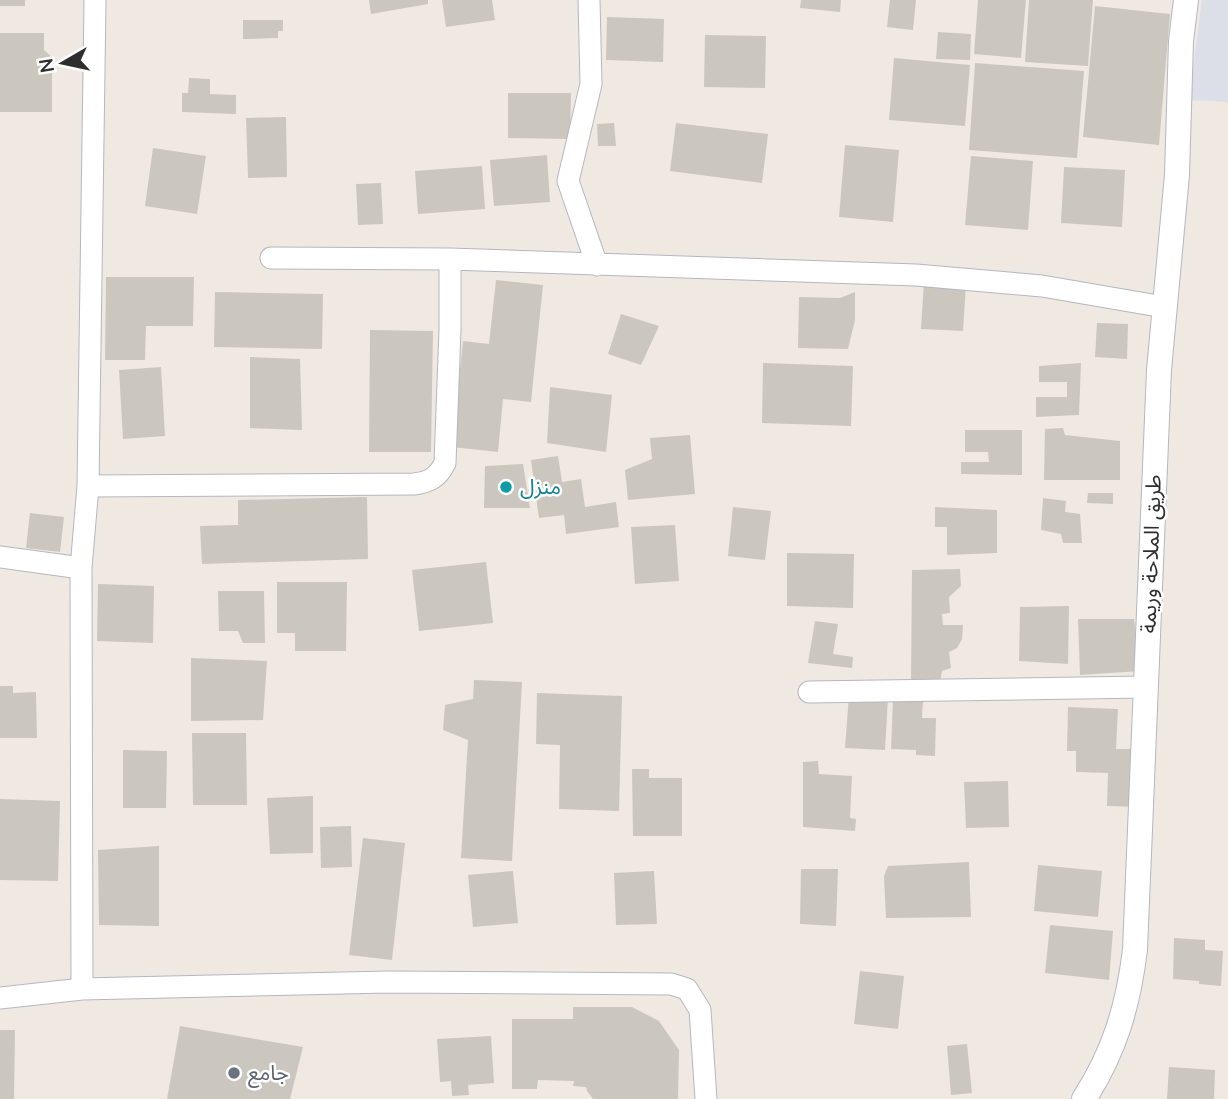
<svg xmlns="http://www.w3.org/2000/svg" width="1228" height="1099" font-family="'Nunito Sans','Noto Sans Arabic',sans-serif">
<rect width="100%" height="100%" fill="#efe9e1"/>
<path fill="#dcdee8" d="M 1202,0 L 1228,0 L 1228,102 L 1189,100 Z"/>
<path fill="#cbc7bf" d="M 0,0 L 25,0 L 25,6 L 0,6 Z
M 369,0 L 428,0 L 428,4 L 371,14 Z
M 442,0 L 492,0 L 495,20 L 446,27 Z
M 801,0 L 841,0 L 840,12 L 800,8 Z
M 890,0 L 916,0 L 913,30 L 887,27 Z
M 978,0 L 1026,0 L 1021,58 L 974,54 Z
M 1029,0 L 1093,0 L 1088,66 L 1025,62 Z
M 1095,6 L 1170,14 L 1159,145 L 1083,137 Z
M 607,17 L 664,19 L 663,62 L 606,60 Z
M 243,20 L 283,20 L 283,31 L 278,31 L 278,38 L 243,39 Z
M 938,32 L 971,34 L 970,60 L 936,59 Z
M 0,33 L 44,33 L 44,50 L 52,57 L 52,112 L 0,112 Z
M 705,35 L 766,36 L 765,88 L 704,87 Z
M 894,58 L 970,65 L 965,126 L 889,120 Z
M 975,63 L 1084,71 L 1077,158 L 969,150 Z
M 189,78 L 210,79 L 210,94 L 236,95 L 236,114 L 182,112 L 182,93 L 188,93 Z
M 508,93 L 571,93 L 570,139 L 508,138 Z
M 286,117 L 287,177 L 248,178 L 246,118 Z
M 614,123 L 616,146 L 598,146 L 597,124 Z
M 676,123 L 768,134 L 762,183 L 670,171 Z
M 845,145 L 899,150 L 893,222 L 839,217 Z
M 153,148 L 206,156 L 197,214 L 145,206 Z
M 547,155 L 550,202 L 494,206 L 490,160 Z
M 971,156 L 1033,161 L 1028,230 L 965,225 Z
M 482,166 L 485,209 L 418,214 L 415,171 Z
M 1064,167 L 1125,170 L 1122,227 L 1061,223 Z
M 381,183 L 383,224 L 358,225 L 356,184 Z
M 106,277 L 194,277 L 193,326 L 146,326 L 145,360 L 105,360 Z
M 496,280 L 543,285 L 531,402 L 503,399 L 498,452 L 452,447 L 463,341 L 489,344 Z
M 924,281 L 966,284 L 963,331 L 921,329 Z
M 215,292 L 323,294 L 322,349 L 214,347 Z
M 855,292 L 855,320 L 848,349 L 798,348 L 799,297 L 840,298 Z
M 621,314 L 659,326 L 641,365 L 608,354 Z
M 1097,323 L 1128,324 L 1127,359 L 1095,357 Z
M 370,330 L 433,331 L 431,452 L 369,452 Z
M 250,357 L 300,359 L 302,430 L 250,428 Z
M 763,363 L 853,366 L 851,426 L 762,423 Z
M 1081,363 L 1079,415 L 1036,417 L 1036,397 L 1067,397 L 1067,382 L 1039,382 L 1039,366 Z
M 161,367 L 165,436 L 123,439 L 119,370 Z
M 550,387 L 612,395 L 606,452 L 547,443 Z
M 1063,428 L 1065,435 L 1120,441 L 1120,480 L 1044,480 L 1045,429 Z
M 965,430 L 1022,430 L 1022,475 L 961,474 L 961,462 L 989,462 L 988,452 L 965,452 Z
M 690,435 L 695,494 L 628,500 L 625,470 L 652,459 L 650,438 Z
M 558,456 L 562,482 L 581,479 L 585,507 L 616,502 L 619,527 L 566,534 L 564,515 L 539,518 L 531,460 Z
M 523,464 L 530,508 L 484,508 L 485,466 Z
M 1088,493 L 1113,493 L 1113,504 L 1087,503 Z
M 367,497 L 368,559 L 202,564 L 200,526 L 238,525 L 238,500 Z
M 1043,498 L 1066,501 L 1065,512 L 1080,514 L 1082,543 L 1063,543 L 1061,534 L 1041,530 Z
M 733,507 L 771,511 L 765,560 L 728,556 Z
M 935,507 L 997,510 L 997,553 L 947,555 L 947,527 L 935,527 Z
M 30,513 L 64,517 L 60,552 L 26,548 Z
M 675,525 L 679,581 L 635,584 L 631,527 Z
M 787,553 L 854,554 L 853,608 L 787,606 Z
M 486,562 L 493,623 L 419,631 L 412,570 Z
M 960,569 L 961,586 L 949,597 L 950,613 L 942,614 L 943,625 L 963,625 L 962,639 L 957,648 L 949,652 L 951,668 L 942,671 L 940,682 L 911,682 L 912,570 Z
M 277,582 L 347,582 L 346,651 L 295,651 L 295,633 L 277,633 Z
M 98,584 L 154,586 L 153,643 L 97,641 Z
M 218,591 L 264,591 L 265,643 L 243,643 L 238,631 L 219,631 Z
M 1069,606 L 1068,664 L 1019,661 L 1020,607 Z
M 1078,619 L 1134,619 L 1140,671 L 1080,675 Z
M 815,621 L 838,624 L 833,654 L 853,657 L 852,668 L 808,663 Z
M 191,658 L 267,661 L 263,720 L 191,721 Z
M 474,680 L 522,682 L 512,861 L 461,858 L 468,740 L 443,730 L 445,705 L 473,699 Z
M 0,686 L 13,686 L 13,693 L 36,692 L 37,738 L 0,738 Z
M 537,693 L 622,696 L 619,811 L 559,809 L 560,745 L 536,744 Z
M 849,695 L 888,698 L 885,750 L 845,748 Z
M 893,700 L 923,701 L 922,718 L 936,718 L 935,756 L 916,755 L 916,750 L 891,749 Z
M 1068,707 L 1118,709 L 1116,749 L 1137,749 L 1140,807 L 1107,806 L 1108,773 L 1076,772 L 1076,751 L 1067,751 Z
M 192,733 L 246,733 L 247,805 L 193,805 Z
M 123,750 L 167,751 L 166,808 L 123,808 Z
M 818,761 L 819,774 L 852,776 L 850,818 L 856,819 L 855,831 L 803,827 L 803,762 Z
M 632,769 L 649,769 L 649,778 L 682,778 L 682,836 L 633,836 Z
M 1008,781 L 1009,827 L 966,828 L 964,782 Z
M 313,796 L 313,853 L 270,854 L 267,798 Z
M 0,799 L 60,801 L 58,881 L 0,880 Z
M 351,826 L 352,867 L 321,868 L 320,827 Z
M 363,838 L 405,843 L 392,960 L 349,955 Z
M 159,846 L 159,926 L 99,925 L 98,850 Z
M 969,862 L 971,917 L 886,918 L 884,876 L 888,866 Z
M 1038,865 L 1102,871 L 1098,917 L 1034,911 Z
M 801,869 L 838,869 L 836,926 L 800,924 Z
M 513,871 L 518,923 L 473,927 L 468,875 Z
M 654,871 L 657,924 L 616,925 L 614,873 Z
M 1050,925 L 1113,931 L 1109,980 L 1045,973 Z
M 1174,938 L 1205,940 L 1205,950 L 1223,951 L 1221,986 L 1199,984 L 1199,981 L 1173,979 Z
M 860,971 L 904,976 L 898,1029 L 854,1024 Z
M 573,1007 L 632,1007 L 659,1021 L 679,1050 L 678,1099 L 593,1099 L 587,1091 L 586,1087 L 573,1086 L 574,1081 L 538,1080 L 537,1089 L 512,1089 L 512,1019 L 573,1019 Z
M 180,1026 L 303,1047 L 290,1099 L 167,1099 Z
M 0,1030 L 15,1030 L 14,1099 L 0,1099 Z
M 491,1036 L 494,1083 L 468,1085 L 469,1095 L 452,1096 L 451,1081 L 440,1082 L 437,1039 Z
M 967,1044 L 972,1093 L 951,1095 L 947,1046 Z
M 1169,1067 L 1215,1070 L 1214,1099 L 1167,1099 Z"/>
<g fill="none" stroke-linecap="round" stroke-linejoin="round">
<g stroke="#b4b7c1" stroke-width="23">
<path id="minor" d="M 589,0 L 591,84 L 568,181 L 597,265
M 271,258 L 450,259 L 916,275 L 1042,286 L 1164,307
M 88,486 L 414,484 C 430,482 438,477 445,463 L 450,330 L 450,259
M 0,557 L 81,568
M 809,692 L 1146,687
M 82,989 L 81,568 L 88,486 L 95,0
M 0,998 L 82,989 L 388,982 L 671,984 L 687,989 L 700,1010 L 706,1099"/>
</g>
<g stroke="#b4b7c1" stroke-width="26">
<path id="tertiary" d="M 1084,1099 C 1115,1051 1128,1006 1135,950 L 1159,370 L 1177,175 L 1181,41 L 1186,0"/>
</g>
<use href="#minor" stroke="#fff" stroke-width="21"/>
<use href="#tertiary" stroke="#fff" stroke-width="24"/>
</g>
<circle fill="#0f9aa8" stroke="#fff" stroke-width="2.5" cx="506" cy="487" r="7"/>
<circle fill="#6b7280" stroke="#fff" stroke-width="2.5" cx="234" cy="1073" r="7"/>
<g text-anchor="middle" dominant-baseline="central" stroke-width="5" stroke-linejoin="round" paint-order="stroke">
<g font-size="21" fill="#0d838f" stroke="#fff" text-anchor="start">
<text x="520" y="487">منزل</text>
</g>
<g font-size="21" fill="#2e2e2e" stroke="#fff">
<text transform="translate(1151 554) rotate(-88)">طريق الملاحة وريمة</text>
</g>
<g font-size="21" fill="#5b616d" stroke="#fff" text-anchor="start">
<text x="248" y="1073">جامع</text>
</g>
</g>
<g transform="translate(63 63) rotate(261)" stroke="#ffffff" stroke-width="5" paint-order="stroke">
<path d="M0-5L12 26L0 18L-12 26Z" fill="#2e2e2e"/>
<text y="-10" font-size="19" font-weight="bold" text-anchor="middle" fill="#2e2e2e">N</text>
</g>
</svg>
